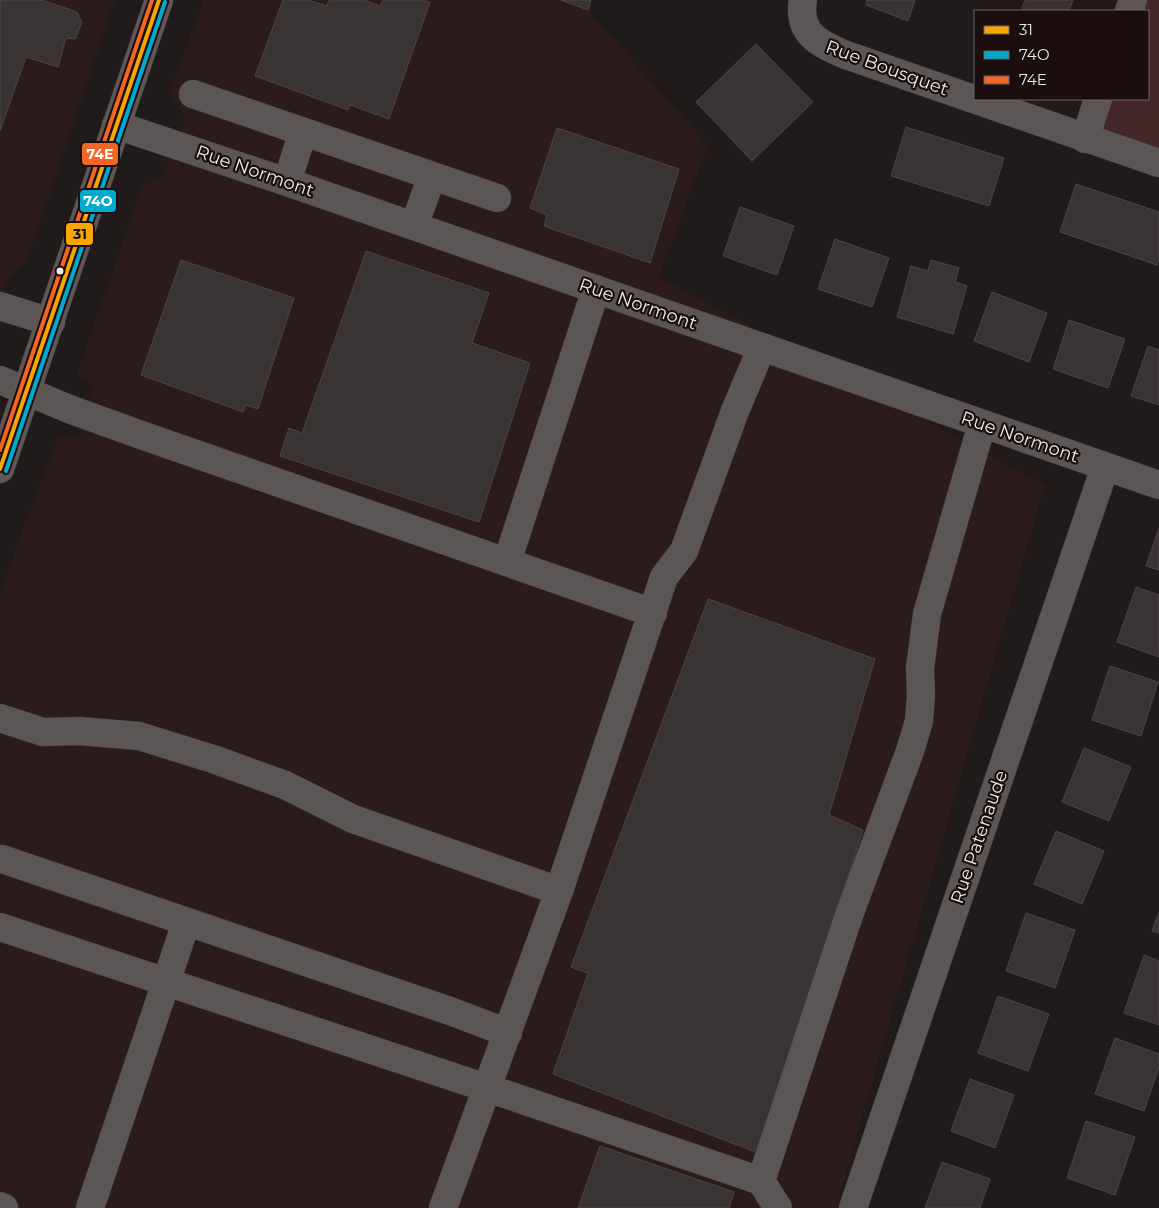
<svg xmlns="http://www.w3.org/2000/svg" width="1159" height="1208" font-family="Montserrat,sans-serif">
<rect width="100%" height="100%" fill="#211a1b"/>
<path fill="#2b1b1b" d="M 0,0 L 115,0 L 28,260 L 10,278 L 0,299 Z
M 203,0 L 591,0 L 588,10 L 708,145 L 659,277 L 1045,485 L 836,1208 L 0,1208 L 0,595 L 19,539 L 59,435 L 78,436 L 94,385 L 77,374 L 141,188 L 162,175 L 186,119 L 170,93 Z"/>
<path fill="#462729" d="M 1133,0 L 1159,0 L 1159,163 L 1085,139 L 1098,99 L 1148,99 L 1148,11 L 1129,11 Z"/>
<path fill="#3a3333" stroke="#4c4546" d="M 0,0 L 42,0 L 77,12 L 82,22 L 75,39 L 66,38 L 58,67 L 26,57 L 0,131 Z
M 283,0 L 308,0 L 327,6 L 329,0 L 364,0 L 380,6 L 383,0 L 422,0 L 430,2 L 389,119 L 350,105 L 348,110 L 255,76 Z
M 561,0 L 591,0 L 588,10 Z
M 867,0 L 915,0 L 908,21 L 866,5 Z
M 1025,0 L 1073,0 L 1069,11 L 1021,11 Z
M 756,44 L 813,102 L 752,161 L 696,102 Z
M 906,127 L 1004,158 L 989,206 L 891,176 Z
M 557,128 L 679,169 L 650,263 L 544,226 L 547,215 L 530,208 Z
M 1076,184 L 1159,212 L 1159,259 L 1157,265 L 1060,232 Z
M 740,207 L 794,226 L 777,275 L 723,256 Z
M 835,239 L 889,258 L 872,307 L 818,289 Z
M 366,251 L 489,293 L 472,343 L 530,363 L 479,522 L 280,456 L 289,428 L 302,433 Z
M 181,260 L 294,298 L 258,409 L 246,405 L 243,412 L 141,375 Z
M 931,260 L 959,268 L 955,282 L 967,286 L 953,334 L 897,317 L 911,266 L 928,271 Z
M 992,292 L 1047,313 L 1029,362 L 974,341 Z
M 1069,320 L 1125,339 L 1108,388 L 1053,369 Z
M 1148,346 L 1159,350 L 1159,405 L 1131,396 Z
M 1159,528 L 1159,570 L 1146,566 Z
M 1136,587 L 1159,595 L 1159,657 L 1117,642 Z
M 708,599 L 875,659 L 829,815 L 863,830 L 758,1153 L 553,1074 L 588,973 L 571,967 Z
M 1110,666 L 1158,682 L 1141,736 L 1092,720 Z
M 1084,748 L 1131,767 L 1109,821 L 1062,802 Z
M 1056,831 L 1104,851 L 1082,904 L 1034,884 Z
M 1159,912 L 1159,933 L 1152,931 Z
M 1026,913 L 1075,930 L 1055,988 L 1006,971 Z
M 1144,955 L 1159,961 L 1159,1025 L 1124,1013 Z
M 998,996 L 1049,1014 L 1028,1071 L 978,1053 Z
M 1115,1038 L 1159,1054 L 1159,1067 L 1144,1111 L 1095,1094 Z
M 970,1079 L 1014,1095 L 995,1148 L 951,1131 Z
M 1086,1121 L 1135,1137 L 1115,1195 L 1067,1178 Z
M 600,1146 L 734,1192 L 729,1208 L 578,1208 Z
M 942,1162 L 990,1179 L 980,1208 L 925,1208 Z"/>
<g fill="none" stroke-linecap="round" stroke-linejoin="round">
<g stroke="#3d3738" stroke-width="29">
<path id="minor" d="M 803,0 C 797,34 820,44 846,55 L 1159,163
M 1129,11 L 1133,0
M 193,94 L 497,198
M 116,125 L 287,182 L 1159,485
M 1085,139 L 1098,99
M 287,182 L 303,132
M 414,226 L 432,176
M 0,306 L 51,322
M 0,380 L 69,409 L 144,436 L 653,613
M 507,562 L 596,289
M 0,718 L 43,732 L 79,731 L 139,736 L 213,759 L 285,785 L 353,819 L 559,891
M 2,859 L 450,1011 L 508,1033
M 0,927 L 514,1097 L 761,1181 L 778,1208
M 761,1181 L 849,915 L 910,751 L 919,721 L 921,695 L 920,668 L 927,614 L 982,424
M 0,1206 L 4,1208
M 90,1208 L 186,923
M 443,1208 L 559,891 L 664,577 L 684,551 L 735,411 L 762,347
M 853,1208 L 1105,467"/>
</g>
<g stroke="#3d3738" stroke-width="29">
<path id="major" d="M 0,469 L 159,0"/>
</g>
<use href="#minor" stroke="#5c5555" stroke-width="28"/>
<use href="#major" stroke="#605656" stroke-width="28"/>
<g stroke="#1a0e0f" stroke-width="8">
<path id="bus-1" d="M 0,469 L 159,0"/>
</g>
<g stroke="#1a0e0f" stroke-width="8">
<path id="bus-2" d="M 6,471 L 165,2"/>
</g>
<g stroke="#1a0e0f" stroke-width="8">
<path id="bus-3" d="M 0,450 L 152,0"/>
</g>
<use href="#bus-1" stroke="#f7a600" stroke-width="4"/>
<use href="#bus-2" stroke="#00a9ce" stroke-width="4"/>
<use href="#bus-3" stroke="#f26522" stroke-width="4"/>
</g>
<circle fill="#efe6e6" stroke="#1a0e0f" stroke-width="2" cx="60" cy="271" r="4.5"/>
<g text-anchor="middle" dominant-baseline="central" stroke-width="4.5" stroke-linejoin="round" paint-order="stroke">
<g font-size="18" fill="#efe6e6" stroke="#1a0e0f">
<text transform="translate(887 68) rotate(20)">Rue Bousquet</text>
<text transform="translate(255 171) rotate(19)">Rue Normont</text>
<text transform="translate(638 304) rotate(19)">Rue Normont</text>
<text transform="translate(1020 437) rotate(19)">Rue Normont</text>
<text transform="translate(979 837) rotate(-71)">Rue Patenaude</text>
</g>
</g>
<g stroke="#1a0e0f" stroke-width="2">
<rect x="81" y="142" width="38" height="24" rx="5" fill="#f26522"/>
<rect x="79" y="189" width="38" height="24" rx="5" fill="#00a9ce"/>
<rect x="65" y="222" width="29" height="24" rx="5" fill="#f7a600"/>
</g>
<g font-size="14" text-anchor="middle" font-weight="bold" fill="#fff">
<text x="100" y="159">74E</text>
<text x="98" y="206">74O</text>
</g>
<g font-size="14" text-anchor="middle" font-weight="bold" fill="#111">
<text x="80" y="239">31</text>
</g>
<rect x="974" y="10" width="175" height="90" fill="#1a0e0f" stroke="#6f6465"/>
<rect x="984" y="26" width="25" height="8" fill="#f7a600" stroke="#6f6465"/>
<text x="1019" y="35" font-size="15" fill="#efe6e6">31</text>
<rect x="984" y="51" width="25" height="8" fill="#00a9ce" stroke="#6f6465"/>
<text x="1019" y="60" font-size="15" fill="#efe6e6">74O</text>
<rect x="984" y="76" width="25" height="8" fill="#f26522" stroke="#6f6465"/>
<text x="1019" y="85" font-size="15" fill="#efe6e6">74E</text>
</svg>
